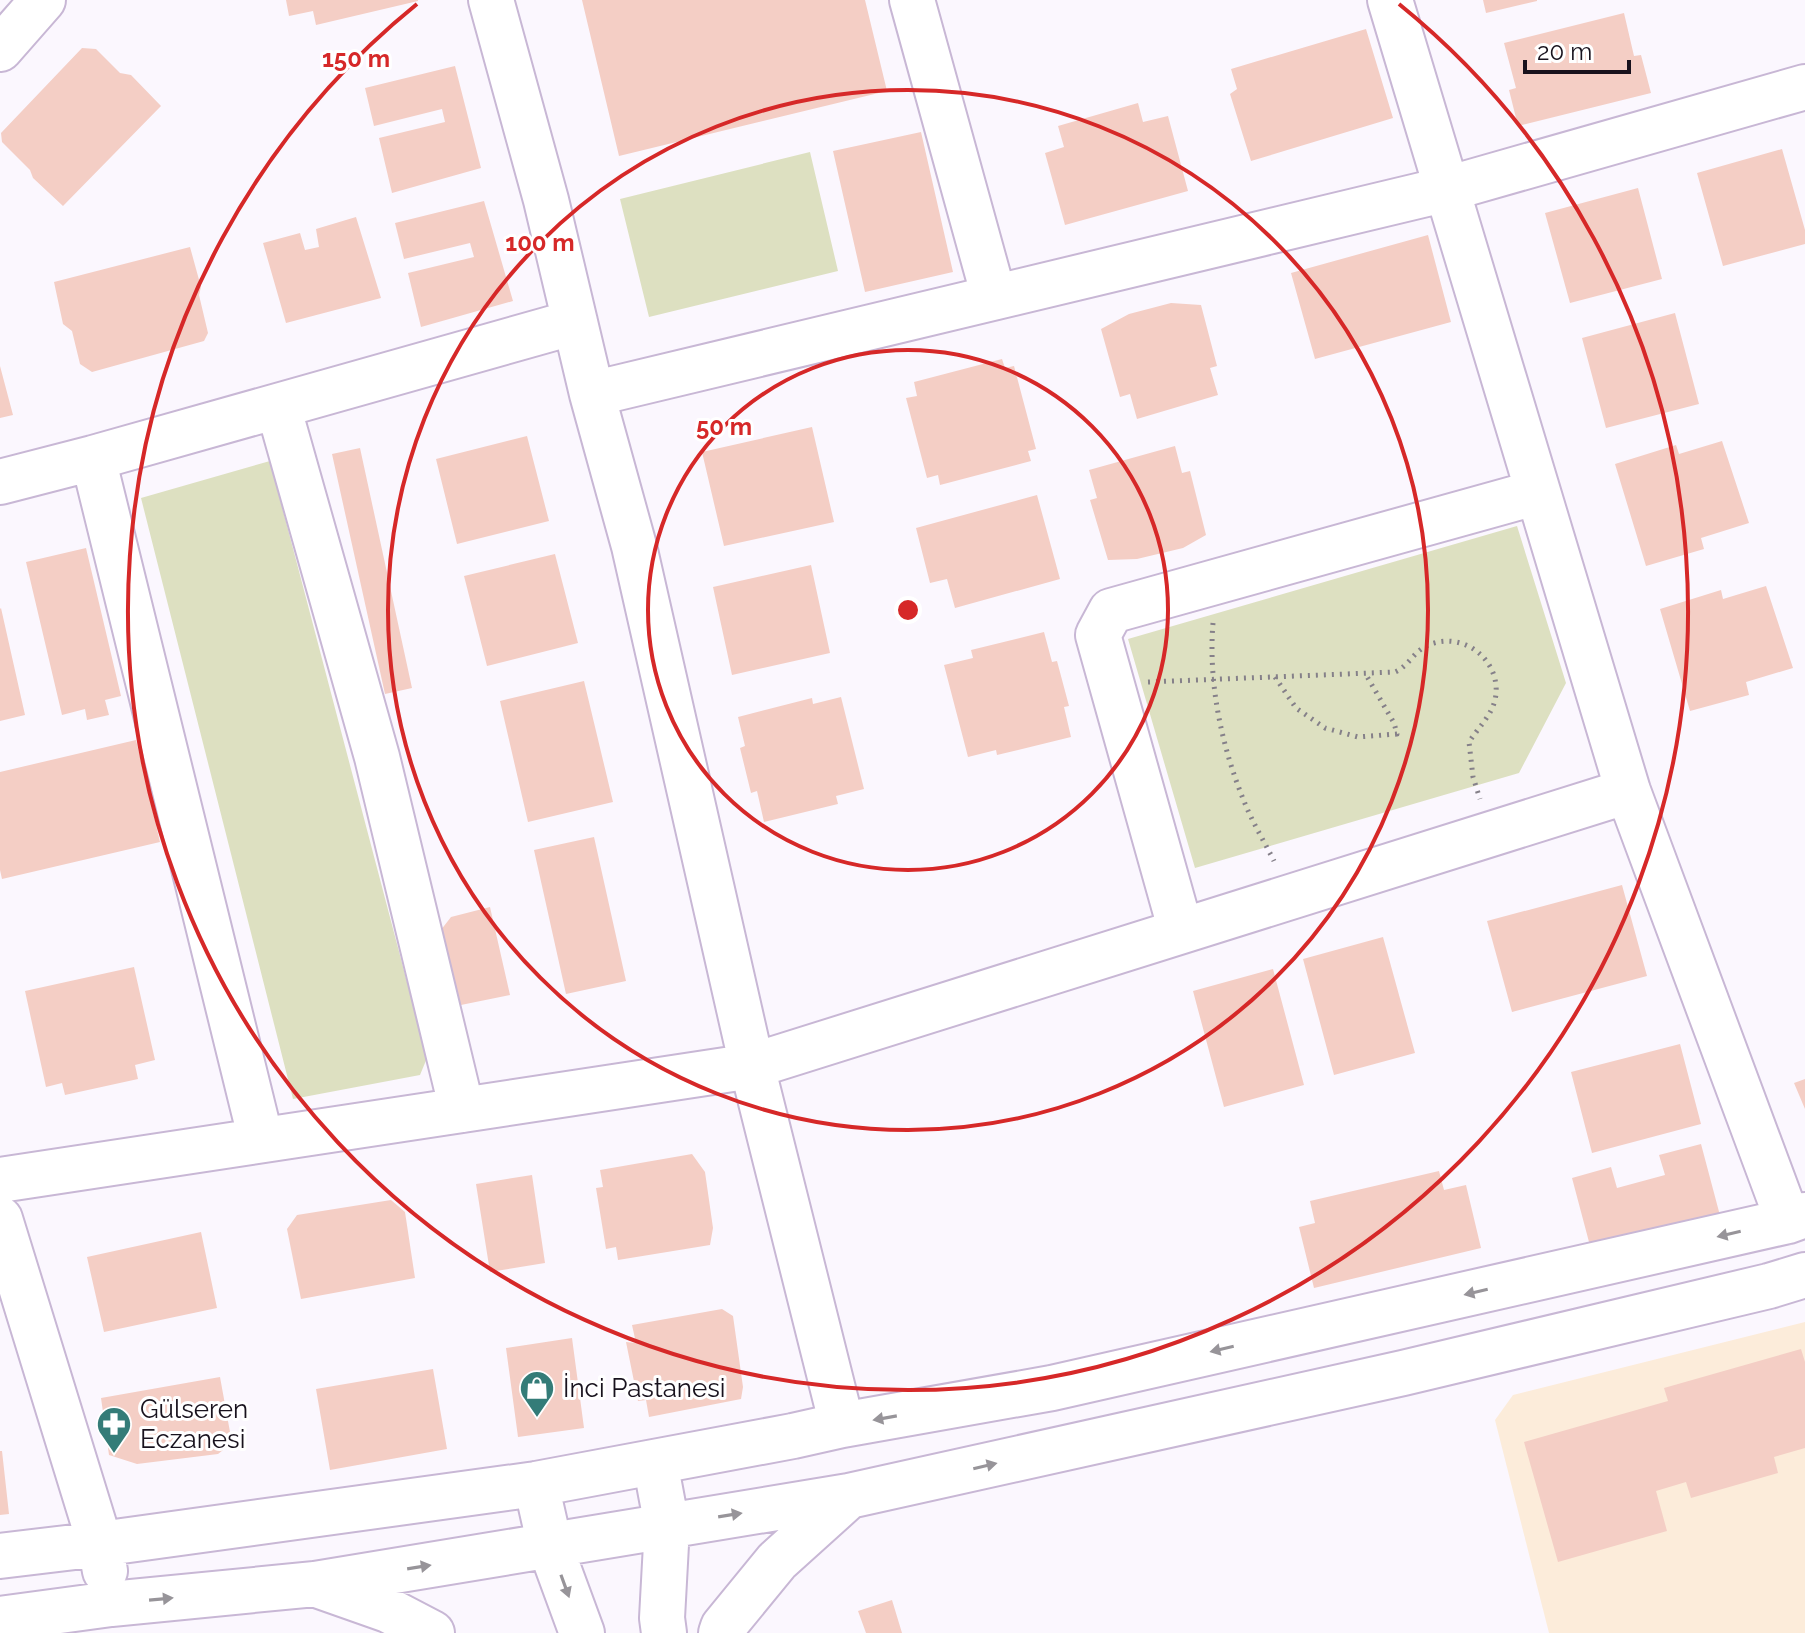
<svg xmlns="http://www.w3.org/2000/svg" width="1805" height="1633" font-family="Raleway,sans-serif">
<rect width="100%" height="100%" fill="#fbf7fe"/>
<path fill="#fcecda" d="M 1805,1322 L 1805,1633 L 1549,1633 L 1495,1420 L 1513,1395 Z"/>
<path fill="#dde0c1" d="M 810,152 L 838,271 L 649,317 L 620,199 Z
M 270,461 L 427,1058 L 420,1075 L 293,1099 L 141,498 Z
M 1517,526 L 1566,683 L 1519,773 L 1195,868 L 1128,639 Z"/>
<path fill="#f4cec5" d="M 286,0 L 418,0 L 418,1 L 316,25 L 313,11 L 289,16 Z
M 582,0 L 865,0 L 887,91 L 619,156 Z
M 1483,0 L 1537,0 L 1537,1 L 1486,13 Z
M 1624,13 L 1634,56 L 1641,55 L 1651,93 L 1518,126 L 1509,90 L 1516,88 L 1504,43 Z
M 1366,29 L 1393,118 L 1251,161 L 1230,94 L 1237,89 L 1231,69 Z
M 82,48 L 96,49 L 120,73 L 131,75 L 161,106 L 63,206 L 33,178 L 30,170 L 2,142 L 1,133 Z
M 455,66 L 481,168 L 392,193 L 379,138 L 445,122 L 442,109 L 374,126 L 365,88 Z
M 1138,103 L 1143,122 L 1168,116 L 1188,191 L 1065,225 L 1045,153 L 1064,147 L 1058,126 Z
M 921,132 L 953,272 L 865,292 L 833,151 Z
M 1782,149 L 1805,230 L 1805,244 L 1723,266 L 1697,173 Z
M 1638,188 L 1662,279 L 1570,303 L 1545,213 Z
M 484,201 L 513,301 L 421,327 L 408,273 L 474,257 L 470,243 L 404,259 L 395,223 Z
M 356,217 L 381,298 L 286,323 L 263,243 L 300,233 L 305,250 L 319,247 L 316,229 Z
M 1428,235 L 1451,322 L 1315,359 L 1291,273 Z
M 190,247 L 201,287 L 199,295 L 208,333 L 204,341 L 92,372 L 80,364 L 72,331 L 63,324 L 54,282 Z
M 1171,303 L 1201,305 L 1217,366 L 1210,368 L 1218,395 L 1137,419 L 1130,394 L 1120,397 L 1101,329 L 1129,314 Z
M 1675,313 L 1699,404 L 1606,428 L 1582,338 Z
M 1002,359 L 1005,368 L 1014,366 L 1036,449 L 1028,451 L 1031,461 L 940,485 L 938,475 L 927,478 L 906,398 L 917,396 L 914,382 Z
M 0,366 L 13,415 L 0,418 Z
M 812,427 L 834,522 L 724,546 L 702,452 Z
M 527,436 L 549,521 L 457,544 L 436,459 Z
M 1722,441 L 1749,523 L 1701,538 L 1704,549 L 1646,566 L 1615,464 L 1676,445 L 1679,454 Z
M 1175,446 L 1182,473 L 1190,471 L 1206,535 L 1183,548 L 1137,559 L 1108,560 L 1090,500 L 1097,498 L 1089,470 Z
M 360,448 L 412,688 L 385,694 L 332,454 Z
M 1037,495 L 1060,579 L 955,608 L 947,579 L 930,583 L 916,528 Z
M 86,548 L 121,696 L 105,700 L 109,715 L 87,720 L 85,709 L 62,715 L 26,562 Z
M 555,554 L 578,643 L 487,666 L 464,576 Z
M 811,565 L 830,653 L 732,675 L 713,587 Z
M 1766,586 L 1793,668 L 1746,682 L 1749,695 L 1690,711 L 1660,609 L 1721,590 L 1723,599 Z
M 1,608 L 25,715 L 0,721 L 0,609 Z
M 1044,632 L 1052,662 L 1057,661 L 1069,706 L 1064,707 L 1071,737 L 997,755 L 996,750 L 968,757 L 944,665 L 973,658 L 971,650 Z
M 584,681 L 613,802 L 528,822 L 500,701 Z
M 841,697 L 864,789 L 836,796 L 838,804 L 764,822 L 757,791 L 751,793 L 740,748 L 745,746 L 738,717 L 812,698 L 813,704 Z
M 136,740 L 160,842 L 2,879 L 0,870 L 0,772 Z
M 594,837 L 626,981 L 566,994 L 534,850 Z
M 1622,885 L 1647,976 L 1512,1012 L 1487,921 Z
M 490,907 L 510,995 L 456,1006 L 437,935 L 451,917 Z
M 1383,937 L 1415,1053 L 1334,1075 L 1303,959 Z
M 134,967 L 155,1060 L 135,1065 L 138,1079 L 65,1095 L 62,1083 L 46,1087 L 25,991 Z
M 1273,969 L 1304,1085 L 1224,1107 L 1193,991 Z
M 1680,1044 L 1701,1124 L 1592,1153 L 1571,1072 Z
M 1805,1079 L 1805,1109 L 1794,1083 Z
M 1701,1144 L 1722,1223 L 1593,1257 L 1572,1178 L 1611,1167 L 1617,1188 L 1665,1175 L 1659,1155 Z
M 692,1154 L 705,1172 L 713,1228 L 710,1245 L 618,1260 L 616,1247 L 606,1249 L 596,1188 L 603,1187 L 600,1170 Z
M 1439,1171 L 1444,1190 L 1466,1185 L 1481,1248 L 1314,1288 L 1299,1227 L 1315,1223 L 1310,1201 Z
M 532,1175 L 545,1263 L 490,1272 L 476,1184 Z
M 391,1200 L 405,1212 L 415,1278 L 301,1299 L 287,1229 L 297,1215 Z
M 201,1232 L 217,1308 L 104,1332 L 87,1257 Z
M 722,1309 L 733,1316 L 743,1387 L 741,1399 L 649,1417 L 646,1400 L 638,1401 L 626,1342 L 636,1343 L 632,1325 Z
M 572,1338 L 584,1428 L 518,1437 L 506,1348 Z
M 1801,1349 L 1805,1362 L 1805,1448 L 1774,1457 L 1778,1473 L 1691,1498 L 1686,1482 L 1656,1491 L 1667,1531 L 1558,1562 L 1524,1442 L 1668,1401 L 1664,1388 Z
M 433,1369 L 447,1449 L 330,1470 L 316,1389 Z
M 220,1377 L 232,1443 L 218,1454 L 137,1464 L 109,1455 L 101,1398 Z
M 0,1451 L 2,1451 L 9,1514 L 0,1515 Z
M 892,1600 L 902,1633 L 866,1633 L 858,1611 Z"/>
<g fill="none" stroke-linecap="round" stroke-linejoin="round">
<g stroke="#c8b7d5" stroke-width="48">
<path id="minor" d="M 491,0 L 546,200 L 592,394 L 634,546 L 752,1066 L 842,1425
M 912,0 L 994,297
M 1390,0 L 1628,791 L 1788,1221
M 0,49 L 43,0
M 592,394 L 1447,189 L 1805,87
M 278,406 L 377,757 L 462,1110
M 93,458 L 261,1140
M 0,482 L 93,458 L 575,322
M 1181,931 L 1098,635 L 1111,611 L 1538,492
M 0,1180 L 752,1066 L 1628,791
M 0,1219 L 100,1544 L 105,1571
M 655,1462 L 667,1526 L 662,1618 L 664,1633
M 536,1484 L 550,1546 L 582,1633
M 0,1556 L 100,1544 L 536,1484 L 793,1436 L 842,1425 L 1052,1388 L 1788,1221 L 1805,1215
M 317,1585 L 388,1610 L 432,1633
M 0,1619 L 111,1604 L 315,1584 L 849,1496 L 1403,1373 L 1769,1286 L 1805,1275
M 721,1633 L 723,1627 L 777,1561 L 849,1496"/>
</g>
<path stroke="#858089" stroke-width="5" stroke-dasharray="2 6" stroke-linecap="butt" d="M 1213,623 C 1208,684 1222,749 1246,806 C 1254,825 1265,843 1274,861
M 1275,677 L 1296,708 L 1325,728 L 1358,737 L 1397,734 L 1394,723 L 1365,673
M 1148,682 L 1395,672 C 1411,665 1414,648 1434,643 C 1469,633 1503,665 1495,700 C 1491,716 1478,728 1469,742 L 1473,777 L 1480,799"/>
<use href="#minor" stroke="#fff" stroke-width="44"/>
</g>
<defs><path id="oneway-solid" d="M-6-.8H1V-3.2L6.5 0L1 3.2V.8H-6Z" transform="scale(2)"/></defs>
<g fill="#979499">
<use href="#oneway-solid" transform="translate(1729 1234) rotate(167)"/>
<use href="#oneway-solid" transform="translate(1476 1292) rotate(167)"/>
<use href="#oneway-solid" transform="translate(1222 1349) rotate(167)"/>
<use href="#oneway-solid" transform="translate(885 1418) rotate(170)"/>
<use href="#oneway-solid" transform="translate(985 1466) rotate(-13)"/>
<use href="#oneway-solid" transform="translate(730 1515) rotate(-9)"/>
<use href="#oneway-solid" transform="translate(419 1567) rotate(-9)"/>
<use href="#oneway-solid" transform="translate(565 1586) rotate(70)"/>
<use href="#oneway-solid" transform="translate(161 1599) rotate(-5)"/>
</g>
<g fill="none" stroke="#d62828" stroke-width="4">
<circle cx="908" cy="610" r="260"/>
<circle cx="908" cy="610" r="520"/>
<path d="M1399 4A780 780 0 1 1 417 4"/>
</g>
<defs>
<g id="shop-pin" transform="scale(1.8)"><path d="M0 17L-7.5 6A9.5 9.5 0 1 1 7.5 6Z" fill="#347c78" stroke="#fff"/><path d="M-5-2.5h2.3a2.7 3.5 0 0 1 5.4 0H5L5.5 6h-11ZM-1.5-2.5h3a1.5 2.3 0 0 0-3 0Z" fill="#fff"/></g>
<g id="pharmacy-pin" transform="scale(1.8)"><path d="M0 17L-7.5 6A9.5 9.5 0 1 1 7.5 6Z" fill="#347c78" stroke="#fff"/><path d="M-2-6h4v4h4v4h-4v4h-4v-4h-4v-4h4Z" fill="#fff"/></g>
</defs>
<g fill-rule="evenodd">
<use href="#shop-pin" x="537" y="1388"/>
<use href="#pharmacy-pin" x="114" y="1424"/>
</g>
<g text-anchor="middle" dominant-baseline="central" stroke-width="6" stroke-linejoin="round" paint-order="stroke">
<g font-size="26" fill="#18121d" stroke="#fff" text-anchor="start">
<text x="563" y="1388">İnci Pastanesi</text>
<text x="140" y="1409">Gülseren<tspan x="140" dy="30">Eczanesi</tspan></text>
</g>
</g>
<circle cx="908" cy="610" r="12" fill="#d62828" stroke="#fff" stroke-width="4"/>
<g font-size="24" text-anchor="middle" font-weight="bold" fill="#d62828" stroke="#fff" stroke-width="6" stroke-linejoin="round" paint-order="stroke">
<text x="356" y="67">150 m</text>
<text x="540" y="251">100 m</text>
<text x="724" y="435">50 m</text>
</g>
<path d="M1525 60v12h104v-12" fill="none" stroke="#18121d" stroke-width="4"/>
<text x="1537" y="60" font-size="24" fill="#18121d" stroke="#ffffff" stroke-width="6" paint-order="stroke">20 m</text>
</svg>
